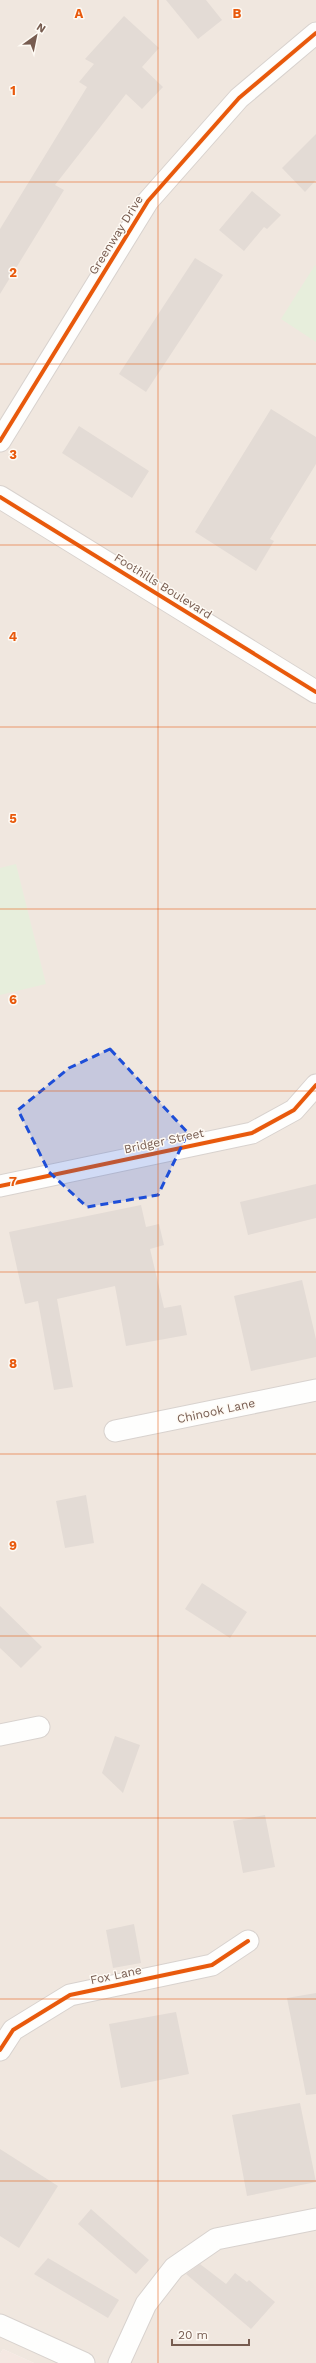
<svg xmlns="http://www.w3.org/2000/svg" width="316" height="2363" font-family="'Work Sans',sans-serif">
<rect width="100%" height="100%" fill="#f8f5f0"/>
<path fill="#f0e7df" d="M 0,0 L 316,0 L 316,2363 L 34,2363 L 3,2349 L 0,2354 Z"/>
<path fill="#f5e8e2" d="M 3,2349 L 34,2363 L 0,2363 L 0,2354 Z"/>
<path fill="#e7eedc" d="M 315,265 L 316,266 L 316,342 L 281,319 Z
M 16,864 L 46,984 L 0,995 L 0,868 Z"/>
<path fill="#e3dbd5" d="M 166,0 L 206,0 L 222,20 L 198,39 Z
M 124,16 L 159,48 L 142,67 L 163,87 L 142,109 L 126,94 L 55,185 L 64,190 L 0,294 L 0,229 L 87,87 L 79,82 L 94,64 L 85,59 Z
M 316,134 L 316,180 L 305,192 L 282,168 Z
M 252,191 L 281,215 L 267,229 L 264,227 L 244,251 L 219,230 Z
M 195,258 L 223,275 L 146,392 L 119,374 Z
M 271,409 L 316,437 L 316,464 L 270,539 L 274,541 L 256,571 L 195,532 Z
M 79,426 L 149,471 L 132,498 L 62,453 Z
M 316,1184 L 316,1218 L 248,1235 L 240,1202 Z
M 141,1205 L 146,1227 L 159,1224 L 164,1245 L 150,1249 L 164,1308 L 181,1305 L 187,1335 L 126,1346 L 115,1286 L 57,1299 L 73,1387 L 54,1390 L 38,1301 L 25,1304 L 9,1232 Z
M 302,1280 L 316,1339 L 316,1357 L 251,1371 L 234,1296 Z
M 86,1495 L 94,1543 L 65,1548 L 56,1501 Z
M 202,1583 L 247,1612 L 230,1638 L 185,1609 Z
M 0,1606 L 42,1647 L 21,1668 L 0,1648 Z
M 115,1736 L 140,1745 L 123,1793 L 102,1773 Z
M 265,1815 L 275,1867 L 243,1873 L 233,1821 Z
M 134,1924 L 141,1963 L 113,1968 L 106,1930 Z
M 316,1993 L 316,2094 L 306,2095 L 287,1998 Z
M 176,2012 L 189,2074 L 121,2088 L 109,2024 Z
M 300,2103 L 316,2182 L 247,2196 L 232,2115 Z
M 0,2149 L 58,2186 L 19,2248 L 0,2236 Z
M 91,2209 L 149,2260 L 136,2274 L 78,2224 Z
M 48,2258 L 119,2300 L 108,2318 L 34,2274 Z
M 200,2264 L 226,2284 L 235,2273 L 247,2282 L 249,2280 L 275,2302 L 251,2329 L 186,2274 Z"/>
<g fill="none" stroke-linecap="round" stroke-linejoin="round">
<g stroke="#d8d2ce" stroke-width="23">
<path id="minor" d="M 0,441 L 148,201 L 239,98 L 316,33
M 0,1186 L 252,1133 L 294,1110 L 316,1085
M 115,1431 L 316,1390
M 0,1735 L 39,1727
M 0,2050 L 13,2030 L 70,1995 L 212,1965 L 248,1941
M 0,2325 L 84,2363
M 119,2363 L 146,2304 L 174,2268 L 216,2239 L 316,2219"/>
</g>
<g stroke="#d8d2ce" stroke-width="24">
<path id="tertiary" d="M 0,497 L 316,692"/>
</g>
<use href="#minor" stroke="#fefefd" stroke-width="21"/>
<use href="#tertiary" stroke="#fefefd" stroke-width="22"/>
<g stroke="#fefaf4" stroke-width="6">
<path id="cycleway" d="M 0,441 L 148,201 L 239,98 L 316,33
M 0,497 L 316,692
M 0,1186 L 252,1133 L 294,1110 L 316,1085
M 0,2050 L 13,2030 L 70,1995 L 212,1965 L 248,1941"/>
</g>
<use href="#cycleway" stroke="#e8590c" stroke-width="4"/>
</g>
<path fill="#1d4ed8" fill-opacity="0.2" stroke="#1d4ed8" stroke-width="3" stroke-dasharray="8 5" stroke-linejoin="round" d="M 110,1049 L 188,1133 L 158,1195 L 87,1207 L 49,1172 L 18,1110 L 69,1068 Z"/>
<path fill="none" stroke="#e8590c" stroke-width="1" stroke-opacity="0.55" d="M 158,0 L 158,2363M 0,182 L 316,182M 0,364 L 316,364M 0,545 L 316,545M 0,727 L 316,727M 0,909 L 316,909M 0,1091 L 316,1091M 0,1272 L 316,1272M 0,1454 L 316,1454M 0,1636 L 316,1636M 0,1818 L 316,1818M 0,1999 L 316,1999M 0,2181 L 316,2181"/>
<g text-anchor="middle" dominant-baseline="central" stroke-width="3" stroke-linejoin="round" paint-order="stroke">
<g font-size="12" fill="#775c50" stroke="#fefaf4">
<text transform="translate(116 235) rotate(-58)">Greenway Drive</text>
<text transform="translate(163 586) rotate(32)">Foothills Boulevard</text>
<text transform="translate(164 1141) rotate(-12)">Bridger Street</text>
<text transform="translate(216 1411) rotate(-12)">Chinook Lane</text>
<text transform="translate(116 1975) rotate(-12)">Fox Lane</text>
</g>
</g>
<g font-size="13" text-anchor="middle" font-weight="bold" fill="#e8590c" stroke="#fefaf4" stroke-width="3" stroke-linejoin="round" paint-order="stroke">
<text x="79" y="18">A</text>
<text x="237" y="18">B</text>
<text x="13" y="95">1</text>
<text x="13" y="277">2</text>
<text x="13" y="459">3</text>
<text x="13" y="641">4</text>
<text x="13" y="823">5</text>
<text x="13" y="1004">6</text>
<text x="13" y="1186">7</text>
<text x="13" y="1368">8</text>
<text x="13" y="1550">9</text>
</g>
<g transform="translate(36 36) rotate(33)" stroke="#fefaf4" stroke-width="3" paint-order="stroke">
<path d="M0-3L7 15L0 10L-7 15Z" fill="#775c50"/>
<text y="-6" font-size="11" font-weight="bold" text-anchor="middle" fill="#775c50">N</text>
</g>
<path d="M172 2339v6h77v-6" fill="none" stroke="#775c50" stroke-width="2"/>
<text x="178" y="2339" font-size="12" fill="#775c50" stroke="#fefaf4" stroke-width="3" paint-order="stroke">20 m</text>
</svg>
